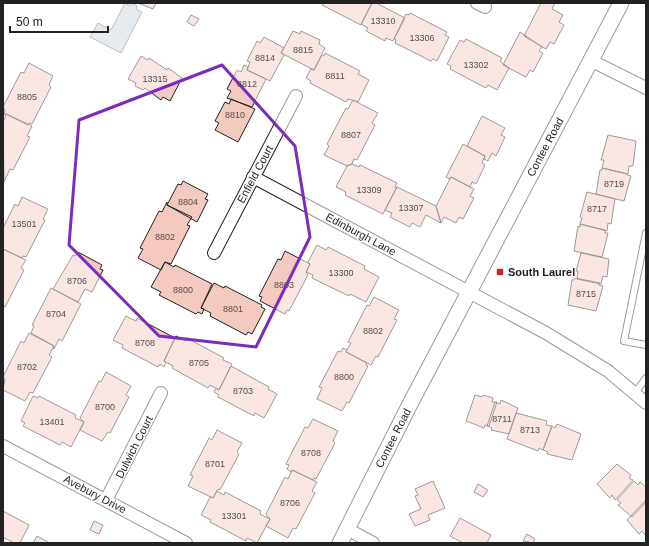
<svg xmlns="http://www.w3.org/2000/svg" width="649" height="546" font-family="Helvetica,sans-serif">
<rect width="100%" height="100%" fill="#fff"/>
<path fill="#c7d3dd" stroke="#6f6f6f" d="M 125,3 L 130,6 L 132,3 L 137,6 L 136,9 L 142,12 L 121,53 L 90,37 L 98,23 L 111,30 Z"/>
<path fill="#f3c9c0" stroke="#222" d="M 138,3 L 156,3 L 153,9 Z
M 323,3 L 372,3 L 361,25 L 322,5 Z
M 372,3 L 376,3 L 405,18 L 393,41 L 386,38 L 385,41 L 366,31 L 368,28 L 361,24 Z
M 541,3 L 555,3 L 552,9 L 563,15 L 559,22 L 564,25 L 554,44 L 550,42 L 546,49 L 524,36 Z
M 410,13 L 447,32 L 445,35 L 449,37 L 437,61 L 433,59 L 431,61 L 395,43 L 396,40 L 394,39 L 406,14 L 409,15 Z
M 191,15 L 199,19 L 194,26 L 187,22 Z
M 293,31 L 300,34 L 301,31 L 320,40 L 319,44 L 325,48 L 314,70 L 281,53 Z
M 520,32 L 542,47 L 539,51 L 543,53 L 533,72 L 530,70 L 526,77 L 503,65 Z
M 264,37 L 284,48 L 281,53 L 284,55 L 270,81 L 247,70 L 250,62 L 247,61 L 257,41 L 260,43 Z
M 466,39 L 502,58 L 500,61 L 509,68 L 497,90 L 488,85 L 486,88 L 450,69 L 451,66 L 447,64 L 460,40 L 464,42 Z
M 325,53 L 360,71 L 358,74 L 369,80 L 358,102 L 348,99 L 346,102 L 310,83 L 311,81 L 306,78 L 311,69 L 314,70 L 322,55 L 324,56 Z
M 141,56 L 148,60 L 149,58 L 167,70 L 168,68 L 182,78 L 170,101 L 163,97 L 161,100 L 145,88 L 143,90 L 135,86 L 136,83 L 128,79 Z
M 29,63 L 53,76 L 49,85 L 51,87 L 32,124 L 29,123 L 28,125 L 4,113 L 5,110 L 3,107 L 21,72 L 24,73 Z
M 244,65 L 248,67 L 247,70 L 266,79 L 252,107 L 227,98 L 231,91 L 227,89 L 237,70 L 241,72 Z
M 231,99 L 255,109 L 238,142 L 215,130 L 219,123 L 215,121 L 225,102 L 229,104 Z
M 353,100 L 378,113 L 372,123 L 375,125 L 357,160 L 354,159 L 352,164 L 347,166 L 324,155 L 329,146 L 327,144 L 346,108 L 348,109 Z
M 4,113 L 32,126 L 27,136 L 30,137 L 13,170 L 10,169 L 4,182 L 3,122 L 6,116 L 3,114 Z
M 482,116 L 505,128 L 501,135 L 505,137 L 496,156 L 492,153 L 488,161 L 484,159 L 485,156 L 467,146 Z
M 608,135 L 636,141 L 633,166 L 629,166 L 628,174 L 602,168 L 604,160 L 601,160 Z
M 463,144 L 485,156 L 482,163 L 485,165 L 476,184 L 472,182 L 470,187 L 451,177 L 449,179 L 446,177 Z
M 352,164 L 359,167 L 360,165 L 397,183 L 395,187 L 397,187 L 383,214 L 345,195 L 346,192 L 336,187 L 347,166 Z
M 602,168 L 627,174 L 627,175 L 631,176 L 624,201 L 596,194 L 600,170 L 602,170 Z
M 451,177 L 474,189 L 470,196 L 474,198 L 463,219 L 459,217 L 456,223 L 444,217 L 441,223 L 436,206 Z
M 183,181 L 208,194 L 205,199 L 208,200 L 197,222 L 167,205 L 178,184 L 181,185 Z
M 397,187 L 436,206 L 441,223 L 426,215 L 420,227 L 412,223 L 410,227 L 390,217 L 392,213 L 385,210 Z
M 587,192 L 615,199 L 611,224 L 608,223 L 607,231 L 580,224 L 582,218 L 580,217 Z
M 22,197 L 48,209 L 43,219 L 45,220 L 26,257 L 23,256 L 22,258 L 3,249 L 3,228 L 15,204 L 18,206 Z
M 167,202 L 167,205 L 192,217 L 187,225 L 190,226 L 171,264 L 165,262 L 161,270 L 138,258 L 143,249 L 140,248 L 159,211 L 162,212 Z
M 580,224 L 605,230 L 605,233 L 608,233 L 602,257 L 574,251 L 578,226 L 580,227 Z
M 317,245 L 326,250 L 328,247 L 365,266 L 364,269 L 379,277 L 366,302 L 350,294 L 349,296 L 312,278 L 313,275 L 306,272 L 310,264 L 308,262 Z
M 3,249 L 26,260 L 21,268 L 24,270 L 5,307 L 3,306 Z
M 285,251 L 310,264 L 306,273 L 308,275 L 289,311 L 287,310 L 285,314 L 260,301 L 262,297 L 259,296 L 278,259 L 281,260 Z
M 78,252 L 102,265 L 100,269 L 103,270 L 92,292 L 85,289 L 78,302 L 53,289 L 73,255 L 75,256 Z
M 581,253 L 609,259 L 607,277 L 603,276 L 601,284 L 577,279 L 578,271 L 576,271 Z
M 165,262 L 174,267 L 175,265 L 212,284 L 201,308 L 204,309 L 202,314 L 198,312 L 196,314 L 159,295 L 161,292 L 151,287 Z
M 575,278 L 600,283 L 599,285 L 603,286 L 596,311 L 568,305 L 572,280 L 574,280 Z
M 214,283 L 224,288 L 225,286 L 262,305 L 261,307 L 265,309 L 252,334 L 248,332 L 246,335 L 210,316 L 211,313 L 201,308 Z
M 51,288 L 81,304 L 62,341 L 59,339 L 54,349 L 53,348 L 54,346 L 31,333 L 34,326 L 32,325 Z
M 374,297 L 399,310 L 394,319 L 397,320 L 378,357 L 376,356 L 371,365 L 346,352 L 351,343 L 348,342 L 367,305 L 369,306 Z
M 126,316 L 136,321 L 137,318 L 175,338 L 164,361 L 166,362 L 164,367 L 160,364 L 158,367 L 122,348 L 123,345 L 113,340 Z
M 29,333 L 54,346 L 49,355 L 52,357 L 33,393 L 30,392 L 25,401 L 3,390 L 5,379 L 3,377 L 21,341 L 24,343 Z
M 176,336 L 186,341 L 187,338 L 224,358 L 223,360 L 232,364 L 219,390 L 210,385 L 208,388 L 172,368 L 173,366 L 164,361 Z
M 343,348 L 347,350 L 346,352 L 367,363 L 366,365 L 368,366 L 349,403 L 347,402 L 342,411 L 317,399 L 322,388 L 319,387 L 338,351 L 341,352 Z
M 231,366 L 269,387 L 268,389 L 277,394 L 264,418 L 255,413 L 254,416 L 218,397 L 219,395 L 214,392 L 216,388 L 219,390 Z
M 106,372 L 131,386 L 126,395 L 129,397 L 110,433 L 108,432 L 102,441 L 80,430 L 84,422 L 80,418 L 99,381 L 101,382 Z
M 475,395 L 482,397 L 483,395 L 493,398 L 492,402 L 497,402 L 489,426 L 485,425 L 484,428 L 466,421 Z
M 33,396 L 38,398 L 39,396 L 76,415 L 75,418 L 84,422 L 71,447 L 62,442 L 60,445 L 23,426 L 25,423 L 21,421 Z
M 501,400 L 518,408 L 509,434 L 491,430 L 492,428 L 487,426 L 495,402 L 500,404 Z
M 516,413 L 547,421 L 546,425 L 552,426 L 543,450 L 539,448 L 538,451 L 507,439 Z
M 313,419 L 338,431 L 333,441 L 335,443 L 316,479 L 314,478 L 313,480 L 292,470 L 291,472 L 287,469 L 289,465 L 286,464 L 305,427 L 308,428 Z
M 557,424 L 581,434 L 572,460 L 547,454 L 548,452 L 543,450 L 552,426 L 555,428 Z
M 217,430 L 242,443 L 237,452 L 239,454 L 220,490 L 218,489 L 213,498 L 188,486 L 193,476 L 190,475 L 209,438 L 212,440 Z
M 617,464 L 631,475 L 629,478 L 633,480 L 615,500 L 612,495 L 610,498 L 597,484 Z
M 292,470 L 317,482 L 312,491 L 315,493 L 296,529 L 293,528 L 288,538 L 266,526 L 270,519 L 266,514 L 285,477 L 288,479 Z
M 433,481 L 445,508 L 428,515 L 430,520 L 415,526 L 409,514 L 421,509 L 415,496 L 418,495 L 415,489 Z
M 634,481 L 638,485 L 640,482 L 646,487 L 646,502 L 632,517 L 618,505 L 621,503 L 617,500 Z
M 478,484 L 488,490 L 483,497 L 474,492 Z
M 217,491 L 224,495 L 225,492 L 261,511 L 260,514 L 270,519 L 257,543 L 247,538 L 246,541 L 210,522 L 211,520 L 201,515 L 210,497 L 213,498 Z
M 646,500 L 646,534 L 645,535 L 642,531 L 639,534 L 627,520 Z
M 3,511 L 29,525 L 20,543 L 14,543 L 3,537 Z
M 460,518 L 491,535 L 487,543 L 463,543 L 450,536 Z
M 94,521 L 103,525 L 99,534 L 90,530 Z
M 527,534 L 535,539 L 533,543 L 523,541 Z
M 37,536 L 50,543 L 33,543 Z"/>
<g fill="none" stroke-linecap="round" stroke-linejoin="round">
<g stroke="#222" stroke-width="8">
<path id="service" d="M 646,233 L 624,341 L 646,345
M 635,393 L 646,378"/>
</g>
<g stroke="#222" stroke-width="14">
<path id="minor" d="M 477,3 L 485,7
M 590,60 L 646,88
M 253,177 L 546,333 L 608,371 L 646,403
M 214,253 L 296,96
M 3,446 L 186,543
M 106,500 L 161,393
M 347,529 L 373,543"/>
</g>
<g stroke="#222" stroke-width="17">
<path id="tertiary" d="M 340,543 L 409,406 L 621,3"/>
</g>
<use href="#service" stroke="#fff" stroke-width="6"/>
<use href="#minor" stroke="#fff" stroke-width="12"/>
<use href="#tertiary" stroke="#fff" stroke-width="15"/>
</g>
<path d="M0 0H649V546H0ZM 222,65 L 295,146 L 310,237 L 256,347 L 159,336 L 69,245 L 79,120 Z" fill="#fff" fill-opacity=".55" fill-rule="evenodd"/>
<path fill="none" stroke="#7b2cbf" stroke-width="3" stroke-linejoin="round" d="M 222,65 L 295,146 L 310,237 L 256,347 L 159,336 L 69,245 L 79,120 Z"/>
<rect fill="#c62828" stroke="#fff" stroke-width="1.5" x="496" y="268" width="8" height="8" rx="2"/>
<g text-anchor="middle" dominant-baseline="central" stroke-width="3" stroke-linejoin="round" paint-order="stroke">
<g font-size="9" fill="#564c4a">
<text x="383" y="21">13310</text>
<text x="422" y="38">13306</text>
<text x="303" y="50">8815</text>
<text x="265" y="58">8814</text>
<text x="476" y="65">13302</text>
<text x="335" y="76">8811</text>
<text x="155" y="79">13315</text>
<text x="247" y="84">8812</text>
<text x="27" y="97">8805</text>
<text x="235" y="115">8810</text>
<text x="351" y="135">8807</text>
<text x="614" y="184">8719</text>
<text x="369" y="190">13309</text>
<text x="188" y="202">8804</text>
<text x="411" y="208">13307</text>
<text x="597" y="209">8717</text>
<text x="24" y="224">13501</text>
<text x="165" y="237">8802</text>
<text x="341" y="273">13300</text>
<text x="77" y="281">8706</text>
<text x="284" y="285">8803</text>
<text x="183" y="290">8800</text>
<text x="586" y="294">8715</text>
<text x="233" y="309">8801</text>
<text x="56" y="314">8704</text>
<text x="373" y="331">8802</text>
<text x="145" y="343">8708</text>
<text x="199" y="363">8705</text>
<text x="27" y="367">8702</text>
<text x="344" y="377">8800</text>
<text x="243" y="391">8703</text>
<text x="105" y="407">8700</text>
<text x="502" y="419">8711</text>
<text x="52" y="422">13401</text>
<text x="530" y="430">8713</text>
<text x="311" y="453">8708</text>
<text x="215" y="464">8701</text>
<text x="290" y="503">8706</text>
<text x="234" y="516">13301</text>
</g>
<g font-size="11" fill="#222" stroke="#fff">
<text transform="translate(545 147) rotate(-62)">Contee Road</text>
<text transform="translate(255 174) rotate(-62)">Enfield Court</text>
<text transform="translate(361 234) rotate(28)">Edinburgh Lane</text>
<text transform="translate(393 438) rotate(-63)">Contee Road</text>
<text transform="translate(134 447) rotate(-63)">Dulwich Court</text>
<text transform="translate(95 494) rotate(28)">Avebury Drive</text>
</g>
<g font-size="11" font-weight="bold" fill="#222" stroke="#fff" text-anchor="start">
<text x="508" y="272">South Laurel</text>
</g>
</g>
<rect width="649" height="546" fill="none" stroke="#222222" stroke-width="8"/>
<path d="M10 26v6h98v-6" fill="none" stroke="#222222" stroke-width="2"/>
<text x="16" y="26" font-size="12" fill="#222222" stroke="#ffffff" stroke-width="3" paint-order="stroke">50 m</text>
</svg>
